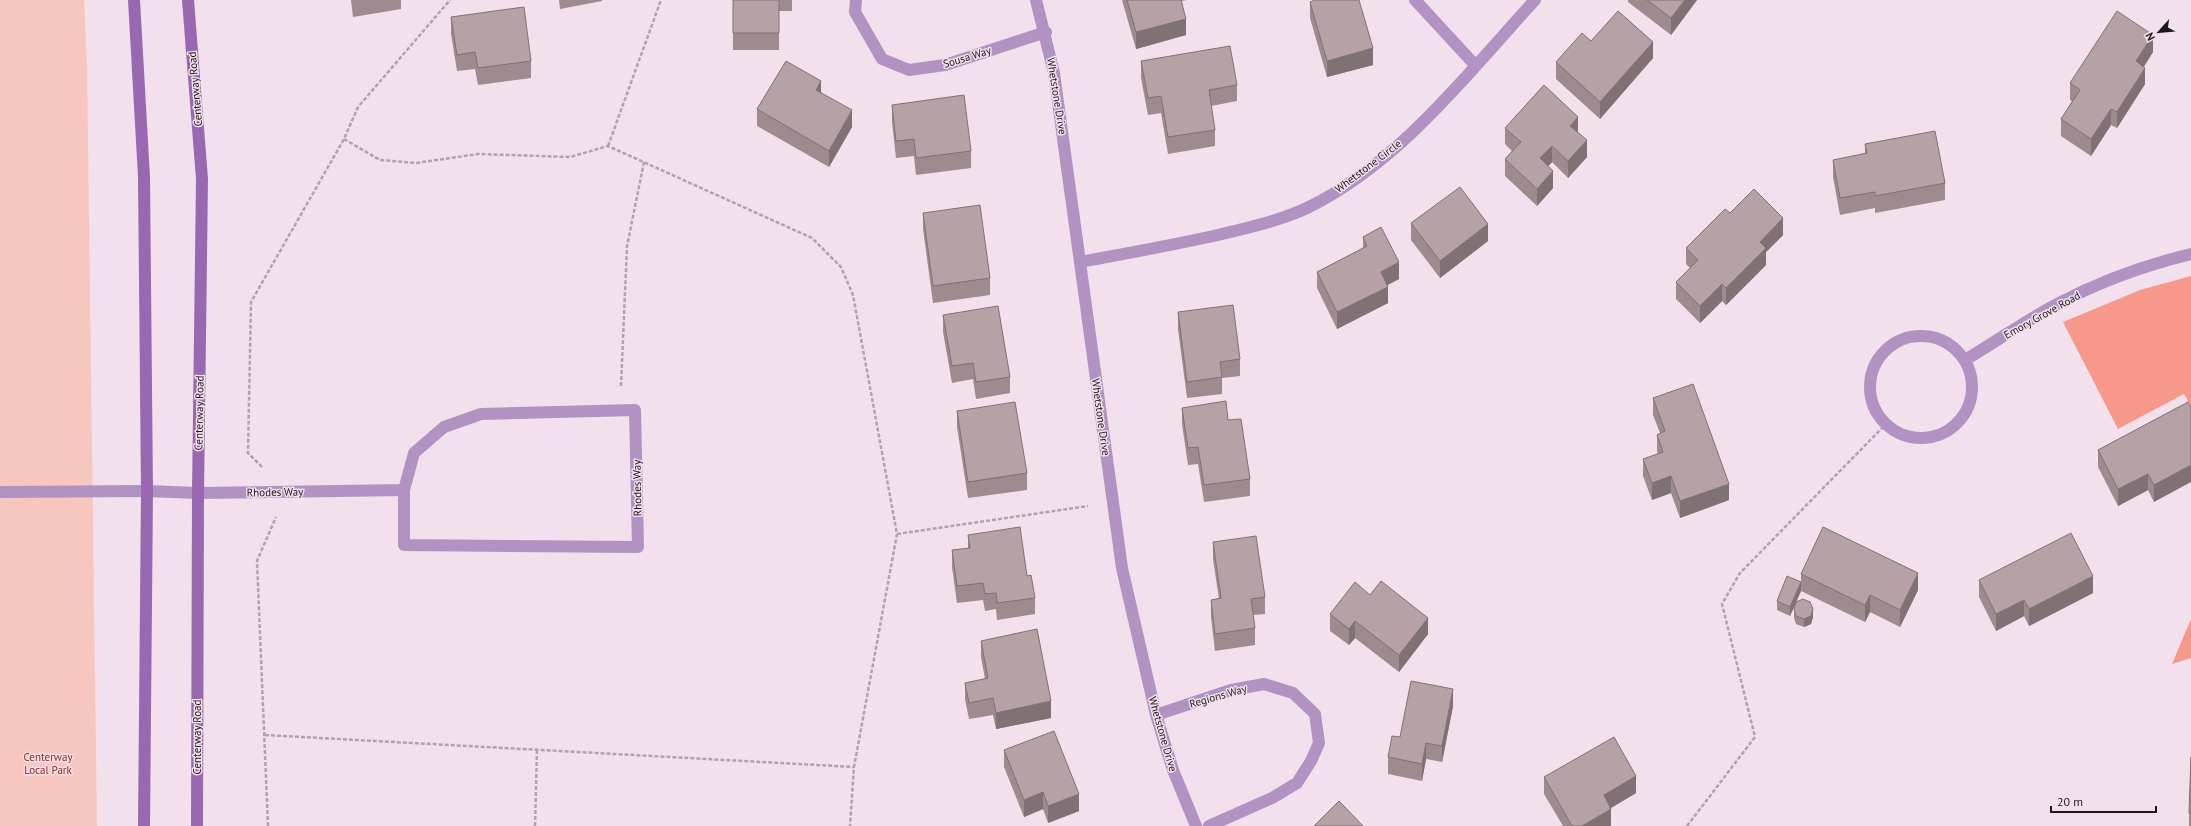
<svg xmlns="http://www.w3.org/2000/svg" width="2191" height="826" font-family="'PT Sans',sans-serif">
<rect width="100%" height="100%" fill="#f2e0ec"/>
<path fill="#f7c7bf" d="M 0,0 L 84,0 L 87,63 L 97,826 L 0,826 Z"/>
<path fill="#f6998a" d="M 2191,276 L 2191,407 L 2184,394 L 2118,429 L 2063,322 L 2140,290 Z
M 2191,619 L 2191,658 L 2172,664 Z"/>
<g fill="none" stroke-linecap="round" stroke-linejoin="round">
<path stroke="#b1a3ac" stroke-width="2.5" stroke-dasharray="4 2" stroke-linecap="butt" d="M 344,139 L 380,160 L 416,163 L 478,154 L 570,157 L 608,146 L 812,238 L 841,267 L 853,295 L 897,534 L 854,767 L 850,826
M 608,146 L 661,0
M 621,386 L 627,246 L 644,162
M 262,467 L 248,453 L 251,302 L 344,139 L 358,107 L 450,0
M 897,534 L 1088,506
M 265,735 L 854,767
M 268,826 L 257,561 L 276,517
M 535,826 L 537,750
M 1687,826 L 1755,737 L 1722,604 L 1740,573 L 1886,424"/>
<path stroke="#b292c3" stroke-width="12" d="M 0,492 L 147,491"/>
<path stroke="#b292c3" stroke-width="12" d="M 856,0 L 855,12 L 882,59 L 909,70 L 945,65 L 1046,32
M 1036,0 L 1054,73 L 1122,568 L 1156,715 L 1173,770 L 1196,826
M 1415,0 L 1475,65
M 1080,262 C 1127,253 1175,245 1222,234 C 1251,227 1282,220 1309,207 C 1401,161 1467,74 1535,0
M1870 387a51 51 0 1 1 102 0a51 51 0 1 1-102 0Z
M 1965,360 C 1995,342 2025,321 2057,304 C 2099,282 2145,265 2191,254
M 147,491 L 198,493 L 404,490 L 404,545 L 638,547 L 635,410 L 481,414 L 444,427 L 414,453 L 404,490
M 1156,715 L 1231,690 L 1264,684 L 1293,693 L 1315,714 L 1319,743 L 1311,761 L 1297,783 L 1272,798 L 1209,826"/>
<path stroke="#9868b0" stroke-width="12" d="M 134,0 L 144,177 L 147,491 L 144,826
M 188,0 L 202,179 L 198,493 L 197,826"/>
</g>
<path fill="#9d8b8f" d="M 351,0 L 401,0 L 401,9 L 353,17 Z
M 559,0 L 602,0 L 602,1 L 560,9 Z
M 733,0 L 792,0 L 792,11 L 779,11 L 779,50 L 733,50 Z
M 1122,0 L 1187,0 L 1182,1 L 1186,35 L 1136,49 Z
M 1628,0 L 1697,0 L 1671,35 L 1628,2 Z
M 1310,2 L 1373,65 L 1327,77 L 1310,18 Z
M 451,17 L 531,61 L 531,78 L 478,85 L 475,69 L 457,71 L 451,34 Z
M 1591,41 L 1653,58 L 1600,119 L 1556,79 L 1556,62 Z
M 2153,52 L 2144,67 L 2145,84 L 2117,128 L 2111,125 L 2091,156 L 2061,136 L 2061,119 L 2072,101 L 2070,100 L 2070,83 Z
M 1141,61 L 1237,85 L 1237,101 L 1211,106 L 1215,130 L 1215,146 L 1168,154 L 1161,113 L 1148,115 L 1141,78 Z
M 821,92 L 852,127 L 829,167 L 757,126 L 757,109 Z
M 892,105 L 971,151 L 971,168 L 916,175 L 914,156 L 896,158 L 892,122 Z
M 1505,128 L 1578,133 L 1587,157 L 1568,178 L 1552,162 L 1548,166 L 1553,188 L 1537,206 L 1505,176 L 1505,159 L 1512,151 L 1505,144 Z
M 1865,144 L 1945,183 L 1945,200 L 1875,213 L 1875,208 L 1840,215 L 1833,177 L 1833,160 L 1865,154 Z
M 923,213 L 990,278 L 990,295 L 933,303 L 923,229 Z
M 1730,213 L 1783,235 L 1766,252 L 1766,265 L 1726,305 L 1722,301 L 1700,323 L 1676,299 L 1676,282 L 1690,268 L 1686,264 L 1686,248 Z
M 1411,223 L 1488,241 L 1440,278 L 1411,240 Z
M 1363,237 L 1399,279 L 1388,285 L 1388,303 L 1337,329 L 1317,288 L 1317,272 L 1363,248 Z
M 1178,312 L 1240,359 L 1240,376 L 1222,378 L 1222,394 L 1187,398 L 1178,329 Z
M 943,315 L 1010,377 L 1010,393 L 976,399 L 973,379 L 952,383 L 943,332 Z
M 1653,398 L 1729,500 L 1680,518 L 1671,493 L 1652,500 L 1643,476 L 1643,459 L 1658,454 L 1657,451 L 1657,435 L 1660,433 L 1653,415 Z
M 1182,408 L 1228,420 L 1250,479 L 1250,496 L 1204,502 L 1198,464 L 1188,465 L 1182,424 Z
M 2191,408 L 2154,502 L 2148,490 L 2118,506 L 2098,467 L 2098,450 Z
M 957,411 L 1027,473 L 1027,490 L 968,498 L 957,427 Z
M 968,535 L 1027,576 L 1035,598 L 1035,614 L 997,620 L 996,609 L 985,611 L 983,600 L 957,603 L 952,567 L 952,550 L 968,548 Z
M 1213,542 L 1265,597 L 1265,614 L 1253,615 L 1255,628 L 1255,645 L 1215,651 L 1211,617 L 1211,600 L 1219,599 L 1213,559 Z
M 1801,574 L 1918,590 L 1900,627 L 1870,612 L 1865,622 L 1801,591 L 1790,616 L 1777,610 L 1777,601 L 1801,582 Z
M 1979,580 L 2093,593 L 2029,626 L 2024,616 L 1996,631 L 1979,597 Z
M 1370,595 L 1428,634 L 1399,672 L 1355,638 L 1349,645 L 1330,631 L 1330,614 Z
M 1794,609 L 1813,617 L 1811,624 L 1804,627 L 1796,624 L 1794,618 Z
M 981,641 L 1051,718 L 996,729 L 993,715 L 969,719 L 965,699 L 965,683 L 985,679 L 981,657 Z
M 1453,706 L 1442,762 L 1426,759 L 1422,781 L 1388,774 L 1388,757 L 1400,737 Z
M 1004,750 L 1079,811 L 1048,823 L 1043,809 L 1024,817 L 1004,767 Z
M 2191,757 L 2191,826 L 2189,826 L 2189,813 Z
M 1544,777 L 1636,793 L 1611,808 L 1611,826 L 1563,826 L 1544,794 Z"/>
<path fill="#7f7174" d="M 1685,0 L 1697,0 L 1671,35 L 1671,18 Z
M 1186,19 L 1186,35 L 1136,49 L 1136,32 Z
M 2153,35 L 2153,52 L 2136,78 L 2136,61 Z
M 1653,42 L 1653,58 L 1600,119 L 1600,102 Z
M 1373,48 L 1373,65 L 1327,77 L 1327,61 Z
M 2145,68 L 2145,84 L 2117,128 L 2117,112 Z
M 821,81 L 821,98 L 816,90 Z
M 2111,109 L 2111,125 L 2091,156 L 2091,139 Z
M 852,110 L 852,127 L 829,167 L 829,151 Z
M 1578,117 L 1578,133 L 1570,126 Z
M 1587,140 L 1587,157 L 1568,178 L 1568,161 Z
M 1552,146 L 1552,162 L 1540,175 L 1540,158 Z
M 1553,171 L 1553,188 L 1537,206 L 1537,189 Z
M 1783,218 L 1783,235 L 1766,252 L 1766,265 L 1726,305 L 1726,288 L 1760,242 Z
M 1488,224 L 1488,241 L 1440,278 L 1440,261 Z
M 1399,262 L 1399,279 L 1381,288 L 1381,272 Z
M 1722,284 L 1722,301 L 1700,323 L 1700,306 Z
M 1388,287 L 1388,303 L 1337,329 L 1337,312 Z
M 2191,465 L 2191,482 L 2154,502 L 2154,485 Z
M 2148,474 L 2148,490 L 2118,506 L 2118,489 Z
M 1671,476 L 1671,493 L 1652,500 L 1652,483 Z
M 1729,484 L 1729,500 L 1680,518 L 1680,501 Z
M 1918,573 L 1918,590 L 1900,627 L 1900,610 Z
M 2093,576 L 2093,593 L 2029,626 L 2029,609 Z
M 1801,582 L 1801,591 L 1790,616 L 1790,607 Z
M 1870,595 L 1870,612 L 1865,622 L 1865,605 Z
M 2024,600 L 2024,616 L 1996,631 L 1996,614 Z
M 1813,609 L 1813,617 L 1811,624 L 1804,627 L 1804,619 Z
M 1428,618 L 1428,634 L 1399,672 L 1399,655 Z
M 1355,621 L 1355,638 L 1349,645 L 1349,629 Z
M 1453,689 L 1453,706 L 1442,762 L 1442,746 Z
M 1051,701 L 1051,718 L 996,729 L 996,713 Z
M 1426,743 L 1426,759 L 1422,781 L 1422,764 Z
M 1636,776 L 1636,793 L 1604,812 L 1604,795 Z
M 1043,792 L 1043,809 L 1024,817 L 1024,800 Z
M 1079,794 L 1079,811 L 1048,823 L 1048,806 Z
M 1611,809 L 1611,826 L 1582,826 Z"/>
<path fill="#b6a2a6" stroke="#7f7174" d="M 733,0 L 779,0 L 779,33 L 733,33 Z
M 1127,0 L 1181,0 L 1186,19 L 1136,32 Z
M 1315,0 L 1359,0 L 1373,48 L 1327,61 L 1310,2 Z
M 1647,0 L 1685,0 L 1671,18 Z
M 524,7 L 531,61 L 478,68 L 475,52 L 457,55 L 451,17 Z
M 1618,11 L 1653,42 L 1600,102 L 1556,62 L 1582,33 L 1591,41 Z
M 2117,11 L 2153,35 L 2136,61 L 2145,68 L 2117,112 L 2111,109 L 2091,139 L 2061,119 L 2080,90 L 2070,83 Z
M 1230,46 L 1237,85 L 1209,90 L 1215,130 L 1168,137 L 1161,96 L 1148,98 L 1141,61 Z
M 786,61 L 821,81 L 816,90 L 852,110 L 829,151 L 757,109 Z
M 1544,85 L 1578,117 L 1570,126 L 1587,140 L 1568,161 L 1552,146 L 1540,158 L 1553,171 L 1537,189 L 1505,159 L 1521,142 L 1505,128 Z
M 964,95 L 971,151 L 916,158 L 914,139 L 896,141 L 892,105 Z
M 1935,131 L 1945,183 L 1875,196 L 1875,192 L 1840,198 L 1833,160 L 1867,153 L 1865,144 Z
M 1460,187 L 1488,224 L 1440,261 L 1411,223 Z
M 1754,189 L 1783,218 L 1760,242 L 1766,248 L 1726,288 L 1722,284 L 1700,306 L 1676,282 L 1698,260 L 1686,248 L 1725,209 L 1730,213 Z
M 980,205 L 990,278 L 933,286 L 923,213 Z
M 1381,227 L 1399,262 L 1381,272 L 1388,287 L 1337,312 L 1317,272 L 1367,246 L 1363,237 Z
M 1233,305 L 1240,359 L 1220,362 L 1222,377 L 1187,382 L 1178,312 Z
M 998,306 L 1010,377 L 976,382 L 973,363 L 952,366 L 943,315 Z
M 1693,384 L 1729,484 L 1680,501 L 1671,476 L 1652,483 L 1643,459 L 1663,452 L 1657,435 L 1665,431 L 1653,398 Z
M 1226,401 L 1228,420 L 1241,419 L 1250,479 L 1204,485 L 1198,447 L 1188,448 L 1182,408 Z
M 1015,402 L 1027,473 L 968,482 L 957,411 Z
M 2188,402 L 2191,408 L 2191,465 L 2154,485 L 2148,474 L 2118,489 L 2098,450 Z
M 1020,527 L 1027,576 L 1031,575 L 1035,598 L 997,603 L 996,593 L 985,594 L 983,583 L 957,586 L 952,550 L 970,548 L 968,535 Z
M 1823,527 L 1918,573 L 1900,610 L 1870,595 L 1865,605 L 1801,574 Z
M 2071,533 L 2093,576 L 2029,609 L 2024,600 L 1996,614 L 1979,580 Z
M 1256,536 L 1265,597 L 1251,599 L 1255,628 L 1215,634 L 1211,600 L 1221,598 L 1213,542 Z
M 1787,576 L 1801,582 L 1790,607 L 1777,601 Z
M 1381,581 L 1428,618 L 1399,655 L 1355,621 L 1349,629 L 1330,614 L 1355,582 L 1370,595 Z
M 1803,599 L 1810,602 L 1813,609 L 1811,616 L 1804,619 L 1796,616 L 1794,609 L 1796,602 Z
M 1037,629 L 1051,701 L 996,713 L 993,698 L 969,703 L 965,683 L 988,678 L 981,641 Z
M 1411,681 L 1453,689 L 1442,746 L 1426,743 L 1422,764 L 1388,757 L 1392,736 L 1400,737 Z
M 1054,731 L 1079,794 L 1048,806 L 1043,792 L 1024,800 L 1004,750 Z
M 1614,737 L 1636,776 L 1604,795 L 1611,809 L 1582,826 L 1572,826 L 1544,777 Z
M 2191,757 L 2191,813 L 2189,813 Z
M 1339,801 L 1363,826 L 1314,826 Z"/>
<g text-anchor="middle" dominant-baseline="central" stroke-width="3" stroke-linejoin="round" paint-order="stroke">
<g font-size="11" fill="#1d171b" stroke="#f2e0ec">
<text transform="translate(967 57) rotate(-17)">Sousa Way</text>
<text transform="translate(195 89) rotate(-95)">Centerway Road</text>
<text transform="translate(1057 96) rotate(81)">Whetstone Drive</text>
<text transform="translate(1368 166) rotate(-37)">Whetstone Circle</text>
<text transform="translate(2042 315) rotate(-29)">Emory Grove Road</text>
<text transform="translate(199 413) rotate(-89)">Centerway Road</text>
<text transform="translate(1101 417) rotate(82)">Whetstone Drive</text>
<text transform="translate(637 488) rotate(-91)">Rhodes Way</text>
<text transform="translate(275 492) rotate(-1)">Rhodes Way</text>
<text transform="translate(1218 696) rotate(-16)">Regions Way</text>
<text transform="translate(1163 734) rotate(74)">Whetstone Drive</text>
<text transform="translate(197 737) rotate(-90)">Centerway Road</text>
</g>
<g font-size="11" fill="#92281c" stroke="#f2e0ec">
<text x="48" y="757">Centerway<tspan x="48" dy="13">Local Park</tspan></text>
</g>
</g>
<g transform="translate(2159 32) rotate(243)" stroke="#f2e0ec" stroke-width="3" paint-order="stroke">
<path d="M0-3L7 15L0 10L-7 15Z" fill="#1d171b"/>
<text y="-6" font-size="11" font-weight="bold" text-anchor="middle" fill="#1d171b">N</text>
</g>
<path d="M2051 806v6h105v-6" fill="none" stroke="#1d171b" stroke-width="2"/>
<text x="2057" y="806" font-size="12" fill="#1d171b" stroke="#f2e0ec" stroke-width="3" paint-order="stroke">20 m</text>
</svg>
